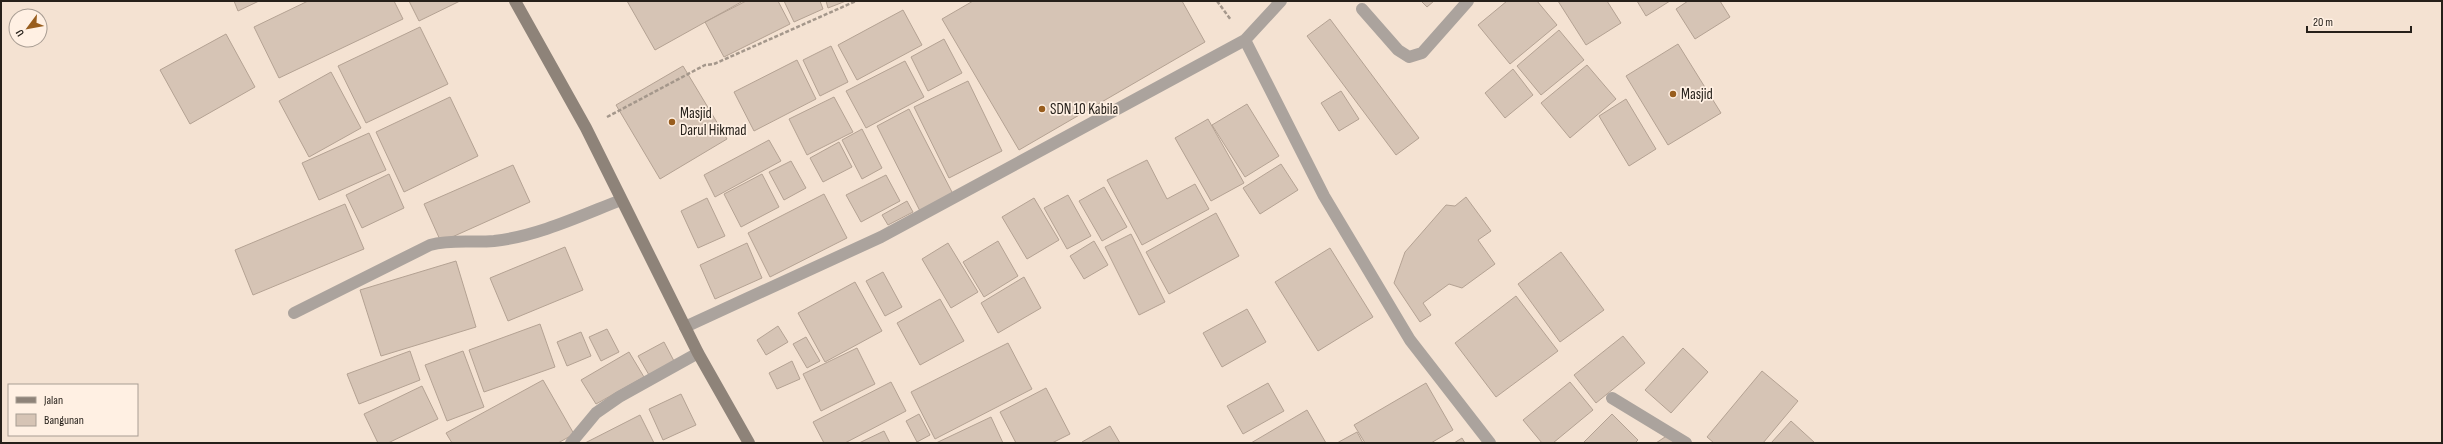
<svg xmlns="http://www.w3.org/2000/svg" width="2443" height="444" font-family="'Sofia Sans Condensed',sans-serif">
<rect width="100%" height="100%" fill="#f4e2d2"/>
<path fill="#d6c4b5" stroke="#b4a293" d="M 234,1 L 259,1 L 238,11 Z
M 308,1 L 394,1 L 403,19 L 279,78 L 254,27 Z
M 409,1 L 460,1 L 419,21 Z
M 627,1 L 743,1 L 655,50 Z
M 746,1 L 778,1 L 790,24 L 724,57 L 705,22 Z
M 784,1 L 820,1 L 823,9 L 794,22 Z
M 826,1 L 846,1 L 828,8 Z
M 973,1 L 1182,1 L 1205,42 L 1019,150 L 942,19 Z
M 1421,1 L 1434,1 L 1427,7 Z
M 1507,1 L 1537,1 L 1557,25 L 1510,64 L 1478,25 Z
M 1558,1 L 1607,1 L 1621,23 L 1586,45 Z
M 1637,1 L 1670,1 L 1646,16 Z
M 1688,1 L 1720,1 L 1730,17 L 1695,39 L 1676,9 Z
M 903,10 L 922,45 L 857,80 L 838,45 Z
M 1330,19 L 1419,138 L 1396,155 L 1307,36 Z
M 420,27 L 448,84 L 366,123 L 338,66 Z
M 1559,30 L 1584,60 L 1541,95 L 1517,66 Z
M 226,34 L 255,87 L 190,124 L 160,70 Z
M 944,39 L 962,73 L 928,91 L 911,57 Z
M 1678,44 L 1721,113 L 1668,145 L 1626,76 Z
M 831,46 L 848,82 L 820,96 L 803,60 Z
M 797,60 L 816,99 L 754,131 L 734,92 Z
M 905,61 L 924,97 L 866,128 L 846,91 Z
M 1587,65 L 1616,99 L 1570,138 L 1541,103 Z
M 683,66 L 727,139 L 660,179 L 616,105 Z
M 1513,69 L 1533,95 L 1505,118 L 1485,93 Z
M 331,72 L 361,128 L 309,157 L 279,101 Z
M 968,81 L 1002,151 L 949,178 L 914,107 Z
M 1341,91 L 1359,119 L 1339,131 L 1321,103 Z
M 450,97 L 478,156 L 404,192 L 376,132 Z
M 834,97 L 853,132 L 807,155 L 789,119 Z
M 1626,99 L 1656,149 L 1629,166 L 1599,116 Z
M 1247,104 L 1279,156 L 1245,177 L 1212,125 Z
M 909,109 L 953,194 L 920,211 L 877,126 Z
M 1208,119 L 1244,183 L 1211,201 L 1175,138 Z
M 862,129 L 882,168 L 862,179 L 842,140 Z
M 369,133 L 386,170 L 319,200 L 302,163 Z
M 769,140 L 781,161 L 715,197 L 704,175 Z
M 839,142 L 852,167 L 823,182 L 810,158 Z
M 1147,160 L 1167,199 L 1195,184 L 1209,209 L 1142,245 L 1107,180 Z
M 791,161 L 806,188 L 784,200 L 769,172 Z
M 1281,164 L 1298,190 L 1260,214 L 1243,188 Z
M 513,165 L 530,202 L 441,242 L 424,204 Z
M 389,174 L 404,208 L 362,228 L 346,195 Z
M 762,174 L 779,207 L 741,227 L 724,194 Z
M 886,175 L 900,201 L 861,222 L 846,195 Z
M 1104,187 L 1127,227 L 1102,241 L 1079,201 Z
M 824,194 L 847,238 L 770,277 L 748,233 Z
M 1068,195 L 1091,236 L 1067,249 L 1044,208 Z
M 1466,197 L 1491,231 L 1478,240 L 1495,264 L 1462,288 L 1449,284 L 1423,303 L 1431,315 L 1420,322 L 1394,283 L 1405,252 L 1446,205 L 1455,206 Z
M 707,198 L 725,236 L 698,248 L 681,211 Z
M 1034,198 L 1059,240 L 1027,259 L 1002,217 Z
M 907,201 L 913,212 L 888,225 L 882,215 Z
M 345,204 L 364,249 L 253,295 L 235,250 Z
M 1216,213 L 1239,256 L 1169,294 L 1146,252 Z
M 1131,234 L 1165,302 L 1139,315 L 1105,247 Z
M 998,241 L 1018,276 L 984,297 L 963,262 Z
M 1094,241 L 1108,265 L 1084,279 L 1070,256 Z
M 747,243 L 762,278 L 715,299 L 700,265 Z
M 948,243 L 978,292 L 951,308 L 922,259 Z
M 565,247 L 583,290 L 508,321 L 490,278 Z
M 1330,248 L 1373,317 L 1318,351 L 1275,282 Z
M 1561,252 L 1604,310 L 1560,342 L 1518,284 Z
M 456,261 L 476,327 L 381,356 L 360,290 Z
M 883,272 L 902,307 L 885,316 L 866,281 Z
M 1024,277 L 1041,308 L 998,333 L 981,303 Z
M 855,282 L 882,331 L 825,362 L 798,313 Z
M 1516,296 L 1558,351 L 1496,397 L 1455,343 Z
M 940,299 L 964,341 L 920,365 L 897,323 Z
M 1247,309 L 1266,342 L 1222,367 L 1203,333 Z
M 540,324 L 555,367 L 484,392 L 469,350 Z
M 778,326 L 788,342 L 766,355 L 757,340 Z
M 607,329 L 619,352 L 601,361 L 589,337 Z
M 581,332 L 591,356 L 567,366 L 557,342 Z
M 1623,336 L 1645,363 L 1596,403 L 1574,375 Z
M 806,337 L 820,361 L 807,368 L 793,344 Z
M 664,342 L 674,361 L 649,375 L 638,356 Z
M 1008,343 L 1032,389 L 935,439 L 911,392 Z
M 857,348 L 875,384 L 821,411 L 803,374 Z
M 1683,348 L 1708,372 L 1671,413 L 1645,390 Z
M 410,351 L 420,380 L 359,404 L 347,374 Z
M 463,351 L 484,407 L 447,421 L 425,365 Z
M 629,352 L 644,377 L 596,404 L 581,380 Z
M 792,361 L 800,379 L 777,389 L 769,373 Z
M 1762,371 L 1798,401 L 1763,443 L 1714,443 L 1707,437 Z
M 543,380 L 574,434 L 558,443 L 452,443 L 446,433 Z
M 891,382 L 906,411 L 845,443 L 824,443 L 813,422 Z
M 1570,382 L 1593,410 L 1553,443 L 1542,443 L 1523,420 Z
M 1268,383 L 1284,411 L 1243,434 L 1227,406 Z
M 1426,383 L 1453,430 L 1431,443 L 1365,443 L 1354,425 Z
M 422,386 L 438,419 L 388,443 L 378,443 L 364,414 Z
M 1046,388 L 1070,434 L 1052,443 L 1016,443 L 1000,412 Z
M 681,394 L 696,425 L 663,440 L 649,409 Z
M 1307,410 L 1326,443 L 1251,443 Z
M 919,414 L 930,435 L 917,442 L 906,421 Z
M 1612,414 L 1638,440 L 1635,443 L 1583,443 Z
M 640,415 L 654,443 L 585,443 Z
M 991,417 L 1003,443 L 936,443 Z
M 1791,421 L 1815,443 L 1771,443 Z
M 1110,426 L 1120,443 L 1083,443 L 1082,442 Z
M 884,431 L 890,443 L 859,443 Z
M 1357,432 L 1363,443 L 1337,443 Z
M 1668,435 L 1674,443 L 1656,443 Z
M 1462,438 L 1465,443 L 1454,443 Z"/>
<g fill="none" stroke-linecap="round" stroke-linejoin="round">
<path stroke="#a4978b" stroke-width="2.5" stroke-dasharray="4 2" stroke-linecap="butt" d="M 1217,1 L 1231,20
M 607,117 L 705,65 L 714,64 L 856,1"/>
<path stroke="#aba39d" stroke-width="12" d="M 1362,9 L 1398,50 L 1409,57 L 1422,53 L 1468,1"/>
<path stroke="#aba39d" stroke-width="12" d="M 1245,40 L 1281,1
M 294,313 L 430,245 C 452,239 472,243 494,241 C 538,236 580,216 621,200
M 685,327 L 881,237 L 1245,40 L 1324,196 L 1410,340 L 1490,443
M 1612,398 L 1686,443
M 571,443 L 596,413 L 619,397 L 698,353"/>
<path stroke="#8e8379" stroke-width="12" d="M 515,1 L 586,128 L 698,353 L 749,443"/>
</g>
<g fill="#985d1d" stroke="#fff0e3" stroke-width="1.5">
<circle cx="1673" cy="94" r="4"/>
<circle cx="1042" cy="109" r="4"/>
<circle cx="672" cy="122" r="4"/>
</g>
<g text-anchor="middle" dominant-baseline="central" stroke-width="3.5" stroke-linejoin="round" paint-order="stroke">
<g font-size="15" fill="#26201a" stroke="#fff0e3" text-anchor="start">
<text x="1681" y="94">Masjid</text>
<text x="1050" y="109">SDN 10 Kabila</text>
<text x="680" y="113">Masjid<tspan x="680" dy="17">Darul Hikmad</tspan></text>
</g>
</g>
<rect width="2443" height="444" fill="none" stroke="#26201a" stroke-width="4"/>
<rect x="8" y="384" width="130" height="52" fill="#fff0e3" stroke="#a89d93"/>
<rect x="16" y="397" width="20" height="6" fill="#8e8379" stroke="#a89d93"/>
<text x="44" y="404" font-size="12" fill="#26201a">Jalan</text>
<rect x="16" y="414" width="20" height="12" fill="#d6c4b5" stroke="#a89d93"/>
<text x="44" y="424" font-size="12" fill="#26201a">Bangunan</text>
<g transform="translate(28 28) rotate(238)"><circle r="19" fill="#fff0e3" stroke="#a89d93"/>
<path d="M0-3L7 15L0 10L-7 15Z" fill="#985d1d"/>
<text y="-6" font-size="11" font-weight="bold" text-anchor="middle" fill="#26201a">U</text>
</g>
<path d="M2307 26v6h104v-6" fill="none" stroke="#26201a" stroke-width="2"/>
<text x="2313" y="26" font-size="12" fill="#26201a" stroke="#fff0e3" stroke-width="3" paint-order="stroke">20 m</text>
</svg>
